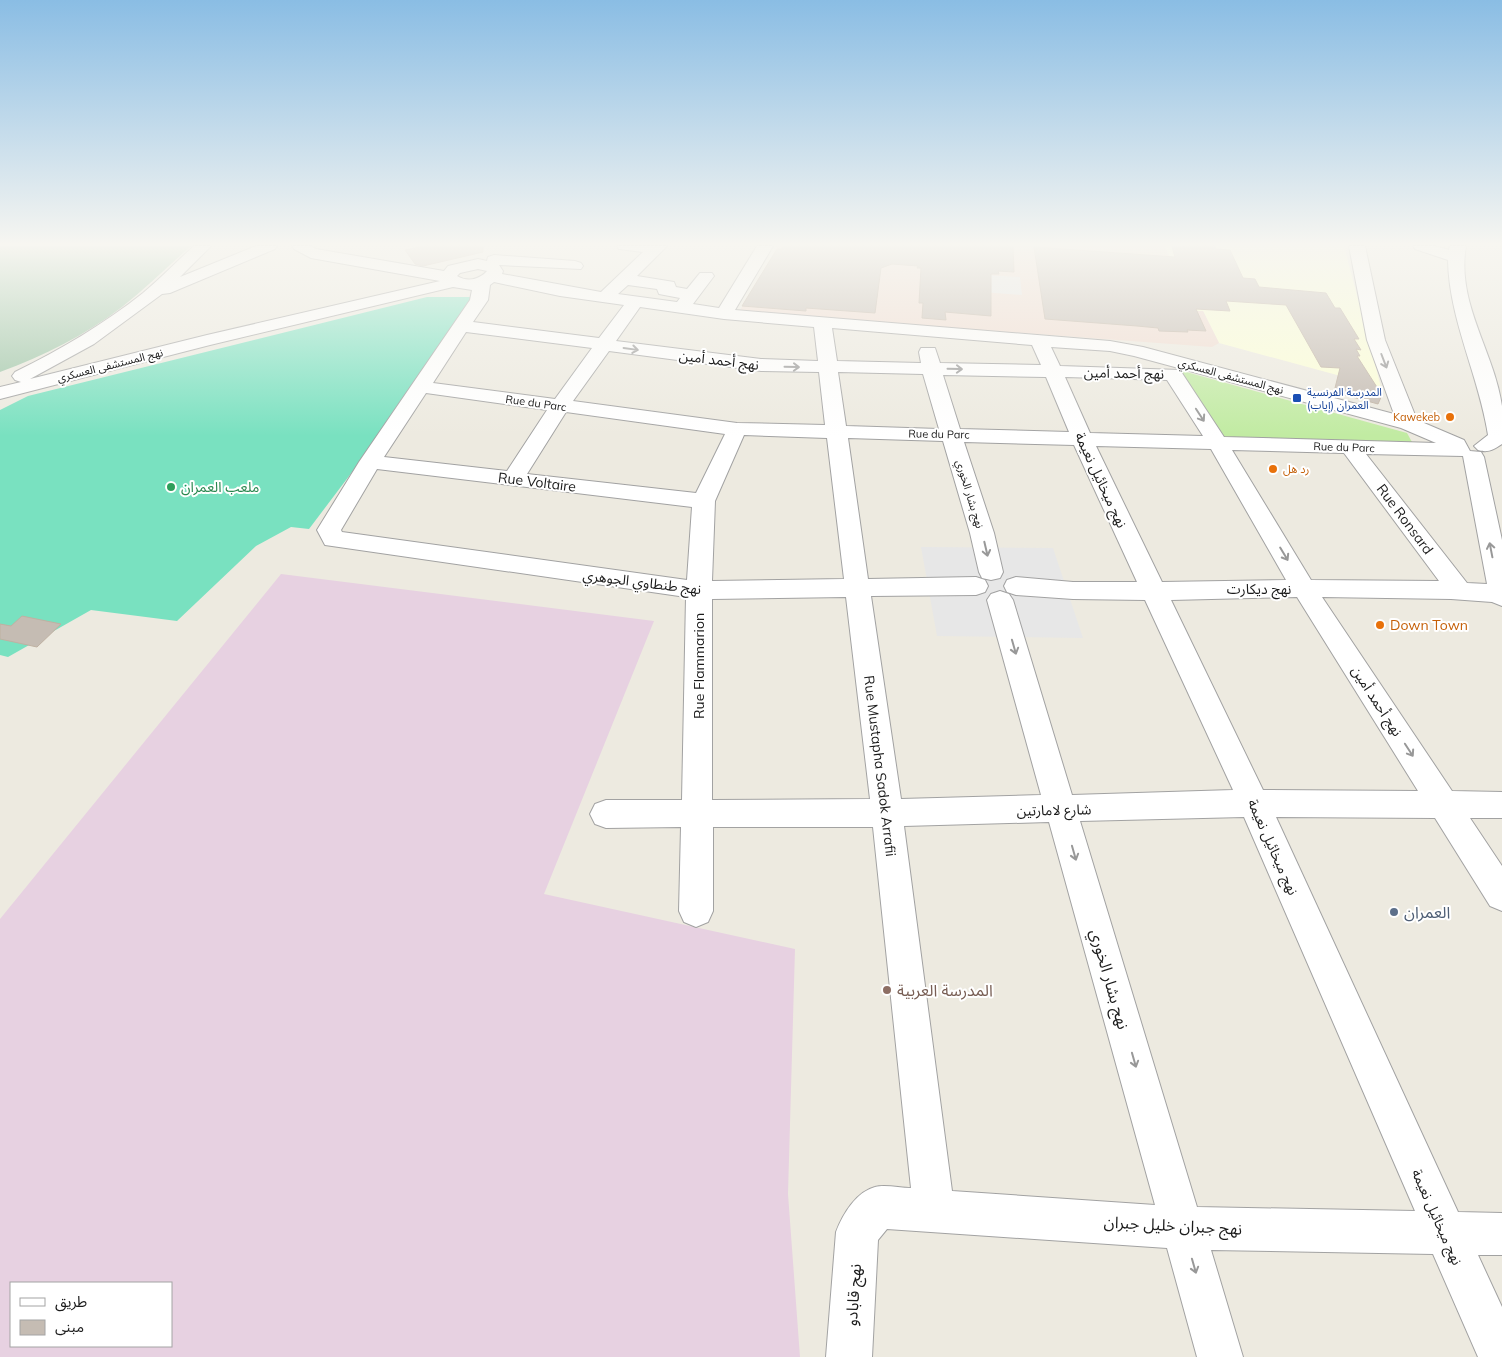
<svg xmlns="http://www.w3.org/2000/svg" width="1502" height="1357" font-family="Mulish,'Noto Sans Arabic',sans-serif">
<rect width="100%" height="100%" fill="#edeae0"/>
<path fill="#e7d1e1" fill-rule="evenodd" d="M 281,574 L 654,621 L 544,894 L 795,949 L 788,1194 L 800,1357 L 0,1357 L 0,919 ZM 11,1283 L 171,1283 L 171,1346 L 11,1346 Z"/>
<path fill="#fcffd7" d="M 1165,246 L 1344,246 L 1381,387 L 1219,343 L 1203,311 L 1195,311 Z"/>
<path fill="#f1dcd1" d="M 778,246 L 1164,246 L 1195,311 L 1203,311 L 1219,343 L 1212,347 L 739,312 Z"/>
<path fill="#c1eba2" d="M 1179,370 L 1407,433 L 1412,442 L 1225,438 Z"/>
<path fill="#a0c7a9" d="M 0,246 L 191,246 C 168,266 146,288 122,307 C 85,335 44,356 0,372 Z"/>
<path fill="#79e1c0" d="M 427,297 L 473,297 L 371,447 L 309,529 L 291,527 L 256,546 L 177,621 L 91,610 L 8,657 L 0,655 L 0,410 L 28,396 Z"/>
<path fill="#e7e7e7" d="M 967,274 L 1020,277 L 1022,295 L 968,291 Z
M 921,547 L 1053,548 L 1083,638 L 937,636 Z"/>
<path fill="#c5bcb3" stroke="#bfb1a2" d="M 425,246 L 483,246 L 483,252 L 423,266 L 415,264 L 405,250 Z
M 784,246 L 1013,246 L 1014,272 L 998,271 L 999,274 L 991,274 L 991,316 L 945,312 L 946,320 L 922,318 L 923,303 L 919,303 L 921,268 L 917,268 L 918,266 L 892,264 L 881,268 L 875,313 L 806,308 L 806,311 L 742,306 L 777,249 L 781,249 Z
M 1183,246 L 1214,246 L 1216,249 L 1230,250 L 1243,278 L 1255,279 L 1259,287 L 1326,293 L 1335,308 L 1340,308 L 1359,339 L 1354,339 L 1361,350 L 1356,349 L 1360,356 L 1357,356 L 1382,395 L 1378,404 L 1334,392 L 1340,368 L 1321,367 L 1286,305 L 1226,301 L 1230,311 L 1196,309 L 1206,331 L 1187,330 L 1188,332 L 1159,331 L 1158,328 L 1137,326 L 1045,319 L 1034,247 L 1175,257 L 1172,247 L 1184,247 Z
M 22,616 L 61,624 L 37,647 L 0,639 L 0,624 L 11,626 Z"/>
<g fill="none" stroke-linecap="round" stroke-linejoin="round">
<g stroke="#a2a2a2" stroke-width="2">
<path id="minor" d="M 194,246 L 211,246 L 180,277 L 256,246 L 277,246 L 275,249 L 170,293 L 162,294 L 94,344 L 30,379 L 207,335 L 440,281 L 311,258 L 294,249 L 292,246 L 310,246 L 316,249 L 444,271 L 448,266 L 478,259 L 487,261 L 488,257 L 494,255 L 575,261 L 581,263 L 583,266 L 581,269 L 499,265 L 503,271 L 502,274 L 601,292 L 643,252 L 619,249 L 617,246 L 667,246 L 637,276 L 674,282 L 676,287 L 687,289 L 700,273 L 712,273 L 714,276 L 693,304 L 719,308 L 757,246 L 773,246 L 735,310 L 1110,341 L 1143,347 L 1394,414 L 1367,340 L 1349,246 L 1365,246 L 1385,340 L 1417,420 L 1464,440 L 1470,451 L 1481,452 L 1484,457 L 1502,540 L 1502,606 L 1492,602 L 1451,599 L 1322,597 L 1452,791 L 1502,792 L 1502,818 L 1470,818 L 1502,866 L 1502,911 L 1490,906 L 1435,818 L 1276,817 L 1458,1212 L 1502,1213 L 1502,1255 L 1478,1255 L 1502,1307 L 1502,1357 L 1478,1357 L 1433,1254 L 1211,1250 L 1243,1357 L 1197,1357 L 1167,1248 L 887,1229 L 878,1240 L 872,1357 L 826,1357 L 836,1232 C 843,1214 856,1192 875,1187 C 885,1184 900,1188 911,1188 L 873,827 L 713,827 L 713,911 L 708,922 L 696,927 L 684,922 L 679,911 L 681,827 L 606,828 L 595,824 L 590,814 L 595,804 L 606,800 L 682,800 L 686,597 L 325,545 L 317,530 L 359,462 L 470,300 L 472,290 L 453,287 L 210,345 L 0,399 L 0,387 L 21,382 L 15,380 L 12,376 L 15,372 C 60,350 104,324 143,293 C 161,278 177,261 194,246 ZM 478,269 L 487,271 C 479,280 467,282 457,276 L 460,273 ZM 494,282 L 560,296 L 624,305 L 599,338 L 473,322 L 488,300 L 490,285 ZM 628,285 L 657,289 L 659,294 L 680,298 L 677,302 L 618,294 ZM 640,307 L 724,319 L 814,327 L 818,361 L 761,359 L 616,341 ZM 832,328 L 1032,345 L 1041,365 L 940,363 L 935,348 L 921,348 L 919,352 L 921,363 L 837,361 ZM 466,332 L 592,348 L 555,399 L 433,383 ZM 1051,347 L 1110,351 L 1134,356 L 1401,428 L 1436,443 L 1224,437 L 1180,370 L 1060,366 ZM 609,351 L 761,371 L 819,372 L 825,425 L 737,423 L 573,401 ZM 838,372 L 923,374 L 939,429 L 846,426 ZM 943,375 L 1046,377 L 1069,432 L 960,429 ZM 1065,377 L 1167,380 L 1203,436 L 1090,433 ZM 426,393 L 547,410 L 507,471 L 384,457 ZM 566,412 L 725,434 L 696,493 L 527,474 ZM 744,435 L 827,438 L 844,579 L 712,581 L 715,501 ZM 848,438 L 943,441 L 970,533 L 979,572 L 982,578 L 991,580 L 1000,578 L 1003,572 L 994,533 L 964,442 L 1074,445 L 1137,582 L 1073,582 L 1016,577 L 1007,580 L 1004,586 L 1007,592 L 1016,595 L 1073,599 L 1145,600 L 1233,790 L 1072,795 L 1013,600 L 1009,594 L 1000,591 L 991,594 L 987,600 L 1041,795 L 901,799 L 871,596 L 976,595 L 985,592 L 988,586 L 985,580 L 976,577 L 868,579 ZM 1096,446 L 1211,449 L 1286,580 L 1162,582 ZM 1232,450 L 1344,453 L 1439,581 L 1311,580 ZM 1366,454 L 1463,456 L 1487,584 L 1467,583 ZM 377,469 L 692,507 L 687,580 L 342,532 L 341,530 ZM 846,597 L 870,799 L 712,800 L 712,599 ZM 1297,597 L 1418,791 L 1263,790 L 1171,600 ZM 1244,817 L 1415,1211 L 1197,1207 L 1080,821 ZM 1049,822 L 1155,1205 L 952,1191 L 904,826 Z
M 1413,246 L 1435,246 L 1449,250 L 1450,246 L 1466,246 C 1456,303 1494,351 1502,406 C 1502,418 1502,432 1502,444 C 1493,450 1488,453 1478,450 L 1474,446 L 1488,435 C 1479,376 1449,320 1448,260 L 1415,249 Z"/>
</g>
<use href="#minor" fill="#fff" fill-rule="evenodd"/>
</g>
<defs><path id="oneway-shaft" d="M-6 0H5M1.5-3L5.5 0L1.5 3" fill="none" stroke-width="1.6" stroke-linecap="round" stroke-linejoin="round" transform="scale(1.25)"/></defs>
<g stroke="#989898">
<use href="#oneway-shaft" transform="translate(631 349) rotate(8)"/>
<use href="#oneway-shaft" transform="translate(1384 361) rotate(69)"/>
<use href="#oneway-shaft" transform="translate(792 367) rotate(1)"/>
<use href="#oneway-shaft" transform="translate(955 369) rotate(1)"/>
<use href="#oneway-shaft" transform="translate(1200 415) rotate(57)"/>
<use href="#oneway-shaft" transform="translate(986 549) rotate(77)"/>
<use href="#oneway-shaft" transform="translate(1491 550) rotate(-101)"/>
<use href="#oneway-shaft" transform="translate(1284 554) rotate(59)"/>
<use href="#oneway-shaft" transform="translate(1014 647) rotate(74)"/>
<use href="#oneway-shaft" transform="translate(1409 750) rotate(57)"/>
<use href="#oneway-shaft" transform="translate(1074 853) rotate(74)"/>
<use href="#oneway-shaft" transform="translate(1134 1060) rotate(74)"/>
<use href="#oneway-shaft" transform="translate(1194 1266) rotate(74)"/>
</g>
<linearGradient id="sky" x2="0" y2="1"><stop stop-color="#8abde4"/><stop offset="0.56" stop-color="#f7f6f1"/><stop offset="1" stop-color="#f7f6f1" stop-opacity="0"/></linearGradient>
<rect width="1502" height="436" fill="url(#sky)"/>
<rect fill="#1a4fb4" stroke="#fff" stroke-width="2" x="1292" y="393" width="10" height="10" rx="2.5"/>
<g fill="#e8710a" stroke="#fff" stroke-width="2">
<circle cx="1450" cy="417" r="5"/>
<circle cx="1273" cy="469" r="5"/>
<circle cx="1380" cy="625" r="5"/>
</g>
<circle fill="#2e9e5b" stroke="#fff" stroke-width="2" cx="171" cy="487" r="5"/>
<circle fill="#5c6f8a" stroke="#fff" stroke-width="2" cx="1394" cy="912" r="5"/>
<circle fill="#8d6e63" stroke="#fff" stroke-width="2" cx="887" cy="990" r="5"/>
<g text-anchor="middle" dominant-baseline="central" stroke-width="4" stroke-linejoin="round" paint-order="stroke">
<g font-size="11" fill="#1b1b1b" stroke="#fff">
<text transform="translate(110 365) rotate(-14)">نهج المستشفى العسكري</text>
<text transform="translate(1231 376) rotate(15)">نهج المستشفى العسكري</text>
<text transform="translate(536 403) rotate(8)">Rue du Parc</text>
<text transform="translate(939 434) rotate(1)">Rue du Parc</text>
<text transform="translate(1344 447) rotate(2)">Rue du Parc</text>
<text transform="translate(970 494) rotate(73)">نهج بشار الخوري</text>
</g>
<g font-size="11" fill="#164399" stroke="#fff" text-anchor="start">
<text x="1307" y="392">المدرسة الفرنسية<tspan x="1307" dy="13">العمران (إياب)</tspan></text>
</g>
<g font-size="11" fill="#c56008" stroke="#fff" text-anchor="end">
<text x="1440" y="417">Kawekeb</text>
<text x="1283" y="469" text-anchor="start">رد هل</text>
</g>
<g font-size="14" fill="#1b1b1b" stroke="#fff">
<text transform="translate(719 360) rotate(7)">نهج أحمد أمين</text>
<text transform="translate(1124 373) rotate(1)">نهج أحمد أمين</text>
<text transform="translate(1101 480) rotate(65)">نهج ميخائيل نعيمة</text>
<text transform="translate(537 482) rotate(7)">Rue Voltaire</text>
<text transform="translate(1405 519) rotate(53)">Rue Ronsard</text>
<text transform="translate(642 582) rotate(7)">نهج طنطاوي الجوهري</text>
<text x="1259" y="589">نهج ديكارت</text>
<text transform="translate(699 666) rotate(-90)">Rue Flammarion</text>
<text transform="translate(1377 701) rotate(57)">نهج أحمد أمين</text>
<text transform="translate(880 766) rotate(83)">Rue Mustapha Sadok Arrafii</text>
<text transform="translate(1054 810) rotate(-1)">شارع لامارتين</text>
<text transform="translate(1273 847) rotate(66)">نهج ميخائيل نعيمة</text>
<text transform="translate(1437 1217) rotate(66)">نهج ميخائيل نعيمة</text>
</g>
<g font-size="14" fill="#27864d" stroke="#fff" text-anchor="start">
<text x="181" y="487">ملعب العمران</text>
</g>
<g font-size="14" fill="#c56008" stroke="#fff" text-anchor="start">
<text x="1390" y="625">Down Town</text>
</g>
<g font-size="16" fill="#4e5e75" stroke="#fff" text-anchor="start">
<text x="1404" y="912">العمران</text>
</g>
<g font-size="16" fill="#1b1b1b" stroke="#fff">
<text transform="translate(1110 979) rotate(74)">نهج بشار الخوري</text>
<text transform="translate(1173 1225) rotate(3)">نهج جبران خليل جبران</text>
<text transform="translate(853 1295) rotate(-86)">نهج قابادو</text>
</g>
<g font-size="16" fill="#785e54" stroke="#fff" text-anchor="start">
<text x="897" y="990">المدرسة العربية</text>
</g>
</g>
<rect x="10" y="1282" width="162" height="65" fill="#ffffff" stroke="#a4a4a4"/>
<rect x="20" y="1298" width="25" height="8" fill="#ffffff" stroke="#a4a4a4"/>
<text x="55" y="1307" font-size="15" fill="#1b1b1b">طريق</text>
<rect x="20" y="1320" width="25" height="15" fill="#c5bcb3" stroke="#a4a4a4"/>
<text x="55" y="1332" font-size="15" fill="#1b1b1b">مبنى</text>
</svg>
